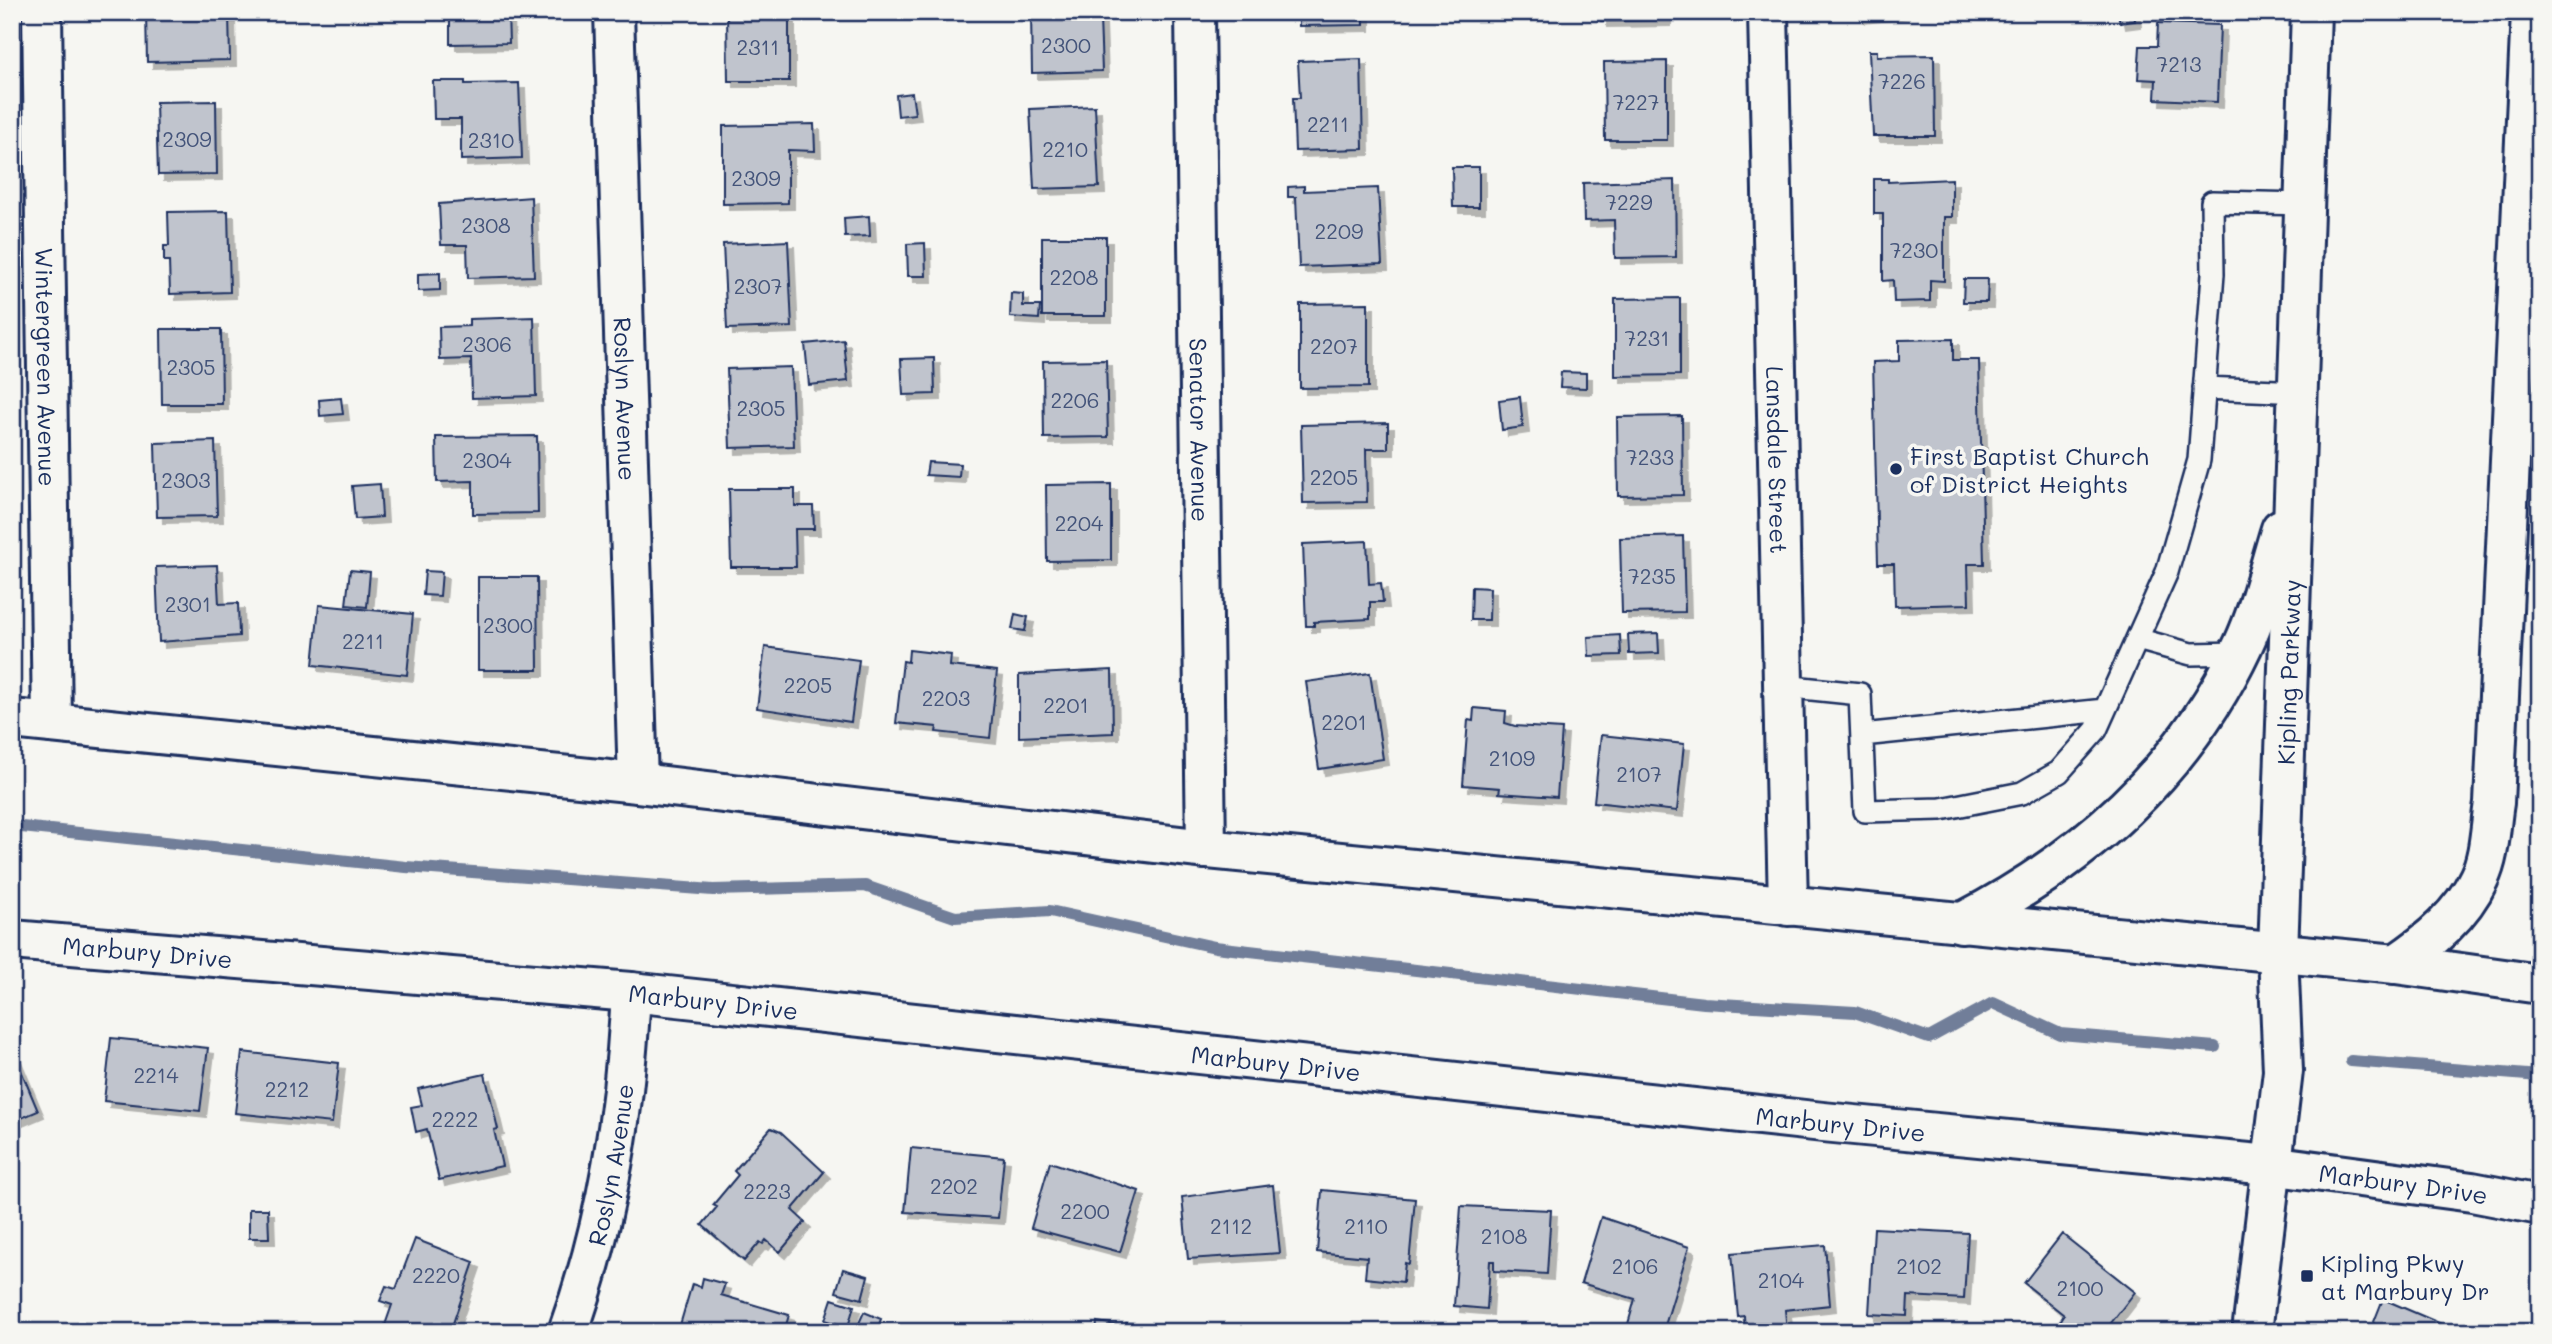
<svg xmlns="http://www.w3.org/2000/svg" width="2552" height="1344" font-family="Mali,sans-serif">
<defs>
<filter id="shadow"><feDropShadow dx="6" dy="6" stdDeviation="0" flood-color="#0004"/></filter>
</defs>
<rect width="100%" height="100%" fill="#f6f6f2"/>
<filter id="ink" filterUnits="userSpaceOnUse"><feTurbulence type="fractalNoise" baseFrequency=".0143" numOctaves="2"/><feDisplacementMap in="SourceGraphic" scale="14" xChannelSelector="R" yChannelSelector="G"/><feConvolveMatrix kernelMatrix="1 2 1 2 8 2 1 2 1" color-interpolation-filters="sRGB"/></filter>
<g filter="url(#ink)">
<g fill="none" stroke-linecap="round" stroke-linejoin="round">
<path stroke="#717e99" stroke-width="12" d="M 12,826 L 406,867 L 713,890 L 865,886 L 955,917 L 1050,911 L 1215,947 L 1704,1003 L 1855,1012 L 1929,1038 L 1993,1003 L 2060,1034 L 2215,1047
M 2351,1061 L 2540,1076"/>
</g>
<path fill="#c0c4cd" stroke="#1b2f5e" stroke-width="2" filter="url(#shadow)" d="M 146,12 L 229,12 L 230,60 L 147,62 Z
M 450,12 L 508,12 L 509,43 L 450,44 Z
M 727,12 L 789,12 L 789,81 L 728,81 Z
M 1031,12 L 1095,12 L 1095,18 L 1100,18 L 1102,71 L 1032,73 Z
M 1299,12 L 1364,12 L 1364,25 L 1299,26 Z
M 1601,12 L 1665,12 L 1665,20 L 1601,21 Z
M 1858,12 L 1904,12 L 1858,17 Z
M 2134,12 L 2135,21 L 2120,23 L 2118,13 Z
M 2158,23 L 2220,25 L 2217,102 L 2155,99 L 2156,80 L 2138,79 L 2140,46 L 2157,46 Z
M 1869,51 L 1877,51 L 1877,56 L 1934,55 L 1935,136 L 1873,136 Z
M 1361,59 L 1363,149 L 1295,151 L 1293,98 L 1300,98 L 1298,61 Z
M 1667,61 L 1667,140 L 1605,140 L 1604,62 Z
M 433,81 L 465,81 L 465,84 L 519,83 L 522,158 L 461,160 L 461,119 L 434,119 Z
M 912,93 L 915,114 L 898,116 L 896,95 Z
M 216,101 L 217,174 L 158,175 L 156,102 Z
M 1095,106 L 1099,187 L 1034,189 L 1030,109 Z
M 814,124 L 815,151 L 788,150 L 788,203 L 723,204 L 723,126 Z
M 1452,167 L 1479,167 L 1479,207 L 1453,207 Z
M 1874,179 L 1888,179 L 1888,182 L 1952,179 L 1952,217 L 1944,217 L 1944,281 L 1930,280 L 1930,301 L 1894,302 L 1893,280 L 1883,281 L 1883,214 L 1874,214 Z
M 1675,180 L 1676,257 L 1615,258 L 1614,220 L 1584,221 L 1583,183 Z
M 1304,186 L 1304,191 L 1378,188 L 1382,264 L 1299,267 L 1296,197 L 1288,197 L 1288,187 Z
M 531,197 L 534,276 L 468,278 L 467,245 L 441,245 L 439,204 Z
M 228,211 L 230,292 L 170,294 L 169,261 L 164,261 L 164,246 L 169,246 L 168,212 Z
M 869,216 L 870,236 L 845,237 L 844,218 Z
M 1042,237 L 1106,237 L 1106,316 L 1042,316 Z
M 788,241 L 792,327 L 727,329 L 723,244 Z
M 925,243 L 926,276 L 908,276 L 907,244 Z
M 440,273 L 440,290 L 418,291 L 418,274 Z
M 1964,279 L 1988,279 L 1987,302 L 1963,302 Z
M 1011,293 L 1023,294 L 1023,306 L 1040,306 L 1039,319 L 1010,317 Z
M 1680,298 L 1680,375 L 1615,376 L 1615,299 Z
M 1368,303 L 1368,387 L 1300,388 L 1300,304 Z
M 534,317 L 536,396 L 472,398 L 471,359 L 440,360 L 439,327 L 469,326 L 469,319 Z
M 161,329 L 221,329 L 222,404 L 162,404 Z
M 1953,339 L 1953,360 L 1979,360 L 1984,564 L 1968,564 L 1969,604 L 1895,606 L 1894,564 L 1878,564 L 1873,362 L 1899,361 L 1899,340 Z
M 844,340 L 848,381 L 809,385 L 805,344 Z
M 934,358 L 935,394 L 903,395 L 901,359 Z
M 1106,360 L 1108,437 L 1044,438 L 1043,361 Z
M 791,367 L 794,446 L 730,448 L 727,369 Z
M 1561,372 L 1586,373 L 1586,388 L 1560,387 Z
M 1520,397 L 1523,427 L 1502,430 L 1499,400 Z
M 341,398 L 343,414 L 320,416 L 319,400 Z
M 1682,416 L 1683,495 L 1618,496 L 1617,417 Z
M 1388,423 L 1388,449 L 1366,449 L 1367,502 L 1303,503 L 1301,425 Z
M 537,436 L 538,513 L 473,514 L 473,481 L 437,482 L 436,437 Z
M 215,441 L 217,516 L 157,517 L 155,443 Z
M 928,462 L 960,464 L 959,477 L 926,475 Z
M 380,484 L 382,517 L 355,519 L 352,486 Z
M 1111,484 L 1111,560 L 1047,561 L 1046,485 Z
M 729,489 L 795,489 L 795,506 L 813,506 L 814,529 L 795,529 L 796,567 L 731,567 Z
M 1683,536 L 1685,612 L 1622,613 L 1620,538 Z
M 1367,541 L 1369,584 L 1381,583 L 1383,602 L 1370,602 L 1370,619 L 1314,622 L 1314,626 L 1306,626 L 1303,544 Z
M 217,565 L 219,604 L 238,603 L 239,636 L 159,642 L 156,567 Z
M 350,570 L 370,572 L 367,607 L 346,605 Z
M 425,571 L 442,572 L 440,596 L 423,595 Z
M 478,577 L 537,577 L 538,670 L 478,670 Z
M 1472,587 L 1490,588 L 1489,620 L 1471,620 Z
M 319,605 L 413,614 L 407,675 L 313,665 Z
M 1015,614 L 1028,617 L 1025,631 L 1012,629 Z
M 1658,633 L 1659,653 L 1629,654 L 1628,634 Z
M 1620,635 L 1621,655 L 1589,656 L 1588,637 Z
M 765,647 L 859,660 L 851,722 L 757,708 Z
M 909,650 L 951,655 L 950,666 L 997,671 L 990,738 L 936,732 L 937,727 L 896,723 L 903,661 L 908,662 Z
M 1112,670 L 1113,733 L 1019,737 L 1019,675 Z
M 1370,673 L 1383,759 L 1319,769 L 1306,682 Z
M 1474,708 L 1506,711 L 1505,723 L 1515,726 L 1562,729 L 1557,797 L 1499,793 L 1500,788 L 1463,785 L 1468,720 L 1473,721 Z
M 1601,735 L 1684,744 L 1677,811 L 1594,802 Z
M 111,1038 L 208,1048 L 200,1111 L 104,1101 Z
M 242,1052 L 339,1063 L 332,1123 L 235,1113 Z
M 15,1056 L 38,1111 L 12,1122 L 12,1057 Z
M 485,1074 L 498,1129 L 494,1130 L 502,1166 L 439,1180 L 427,1129 L 416,1132 L 411,1107 L 422,1105 L 418,1089 Z
M 771,1128 L 781,1132 L 824,1172 L 792,1210 L 805,1222 L 780,1252 L 766,1240 L 763,1244 L 760,1242 L 744,1261 L 702,1225 L 717,1207 L 713,1205 L 738,1175 L 734,1171 Z
M 911,1148 L 1004,1157 L 998,1218 L 905,1212 Z
M 1050,1162 L 1139,1191 L 1120,1252 L 1031,1228 Z
M 1273,1185 L 1280,1253 L 1188,1259 L 1182,1197 Z
M 1322,1190 L 1415,1199 L 1409,1264 L 1405,1263 L 1403,1282 L 1365,1278 L 1367,1257 L 1317,1252 Z
M 1461,1206 L 1551,1210 L 1547,1274 L 1494,1271 L 1494,1261 L 1490,1261 L 1487,1309 L 1454,1306 Z
M 249,1209 L 268,1209 L 269,1238 L 249,1238 Z
M 1601,1217 L 1689,1247 L 1663,1332 L 1628,1324 L 1635,1299 L 1581,1283 Z
M 1874,1228 L 1968,1233 L 1964,1299 L 1908,1296 L 1907,1316 L 1869,1314 Z
M 2062,1234 L 2135,1292 L 2104,1332 L 2088,1332 L 2083,1328 L 2080,1332 L 2070,1332 L 2059,1323 L 2064,1315 L 2024,1283 Z
M 415,1239 L 474,1262 L 450,1332 L 393,1332 L 384,1328 L 392,1305 L 380,1301 L 386,1286 L 396,1289 Z
M 1825,1245 L 1830,1305 L 1785,1310 L 1787,1331 L 1745,1332 L 1744,1316 L 1738,1317 L 1732,1253 Z
M 843,1269 L 868,1276 L 862,1299 L 836,1292 Z
M 703,1278 L 725,1284 L 721,1295 L 789,1315 L 784,1332 L 678,1332 L 692,1284 L 701,1287 Z
M 832,1299 L 854,1306 L 848,1327 L 825,1320 Z
M 2383,1299 L 2460,1332 L 2370,1332 Z
M 864,1312 L 881,1319 L 876,1332 L 855,1332 Z
M 1097,1322 L 1118,1325 L 1117,1332 L 1096,1332 Z
M 1126,1323 L 1143,1324 L 1142,1332 L 1125,1332 Z"/>
<g fill="none" stroke-linecap="round" stroke-linejoin="round">
<g stroke="#1b2f5e" stroke-width="26">
<path id="lane" d="M 2204,388 L 2300,392
M 2137,639 L 2191,654 L 2239,653
M 1783,686 L 1860,694 L 1865,811 L 1941,809 L 2022,793 L 2059,772 L 2096,730 L 2167,572 L 2199,460 L 2213,274 L 2212,202 L 2306,204
M 1862,735 L 2105,710"/>
</g>
<g stroke="#1b2f5e" stroke-width="44">
<g id="street">
<path id="s1" d="M 42,12 L 52,723"/>
<path id="s2" d="M 614,12 L 638,783"/>
<path id="s3" d="M 1195,12 L 1206,849"/>
<path id="s4" d="M 1768,12 L 1788,906"/>
<path id="s5" d="M 12,940 L 631,992 L 1823,1122 L 2270,1165 L 2472,1192 L 2540,1205"/>
<path id="s6" d="M 568,1332 C 608,1221 625,1109 631,992"/>
</g>
</g>
<g stroke="#1b2f5e" stroke-width="44">
<g id="secondary">
<path d="M 12,719 L 638,783 L 1206,849 L 2396,964 L 2540,984"/>
<path d="M 1961,923 C 2084,859 2183,773 2243,645 C 2260,609 2269,567 2281,529"/>
<path d="M 2396,964 C 2429,942 2462,915 2479,878 C 2490,856 2490,827 2494,803 L 2531,12"/>
<path id="s7" d="M 2252,1332 L 2283,1071 L 2278,953 L 2311,12"/>
</g>
</g>
<use href="#lane" stroke="#f6f6f2" stroke-width="21"/>
<use href="#street" stroke="#f6f6f2" stroke-width="38"/>
<use href="#secondary" stroke="#f6f6f2" stroke-width="38"/>
</g>
</g>
<g fill="#1b2f5e" stroke="#f6f6f2" stroke-width="2.5">
<circle cx="1896" cy="469" r="7"/>
<rect x="2300" y="1269" width="14" height="14" rx="3.5"/>
</g>
<g text-anchor="middle" dominant-baseline="central" stroke-width="7" stroke-linejoin="round" paint-order="stroke">
<g font-size="21" fill="#44547a">
<text x="1066" y="44">2300</text>
<text x="758" y="46">2311</text>
<text x="2179" y="63">7213</text>
<text x="1902" y="80">7226</text>
<text x="1636" y="101">7227</text>
<text x="1328" y="123">2211</text>
<text x="187" y="138">2309</text>
<text x="491" y="139">2310</text>
<text x="1065" y="148">2210</text>
<text x="756" y="177">2309</text>
<text x="1629" y="201">7229</text>
<text x="486" y="224">2308</text>
<text x="1339" y="230">2209</text>
<text x="1914" y="249">7230</text>
<text x="1074" y="276">2208</text>
<text x="758" y="285">2307</text>
<text x="1647" y="337">7231</text>
<text x="487" y="343">2306</text>
<text x="1334" y="345">2207</text>
<text x="191" y="366">2305</text>
<text x="1075" y="399">2206</text>
<text x="761" y="407">2305</text>
<text x="1650" y="456">7233</text>
<text x="487" y="459">2304</text>
<text x="1334" y="476">2205</text>
<text x="186" y="479">2303</text>
<text x="1079" y="522">2204</text>
<text x="1652" y="575">7235</text>
<text x="188" y="603">2301</text>
<text x="508" y="624">2300</text>
<text x="363" y="640">2211</text>
<text x="808" y="684">2205</text>
<text x="946" y="697">2203</text>
<text x="1066" y="704">2201</text>
<text x="1344" y="721">2201</text>
<text x="1512" y="757">2109</text>
<text x="1639" y="773">2107</text>
<text x="156" y="1074">2214</text>
<text x="287" y="1088">2212</text>
<text x="455" y="1118">2222</text>
<text x="954" y="1185">2202</text>
<text x="767" y="1190">2223</text>
<text x="1085" y="1210">2200</text>
<text x="1231" y="1225">2112</text>
<text x="1366" y="1225">2110</text>
<text x="1504" y="1235">2108</text>
<text x="1635" y="1265">2106</text>
<text x="1919" y="1265">2102</text>
<text x="436" y="1274">2220</text>
<text x="1781" y="1279">2104</text>
<text x="2080" y="1287">2100</text>
</g>
<g font-size="24" fill="#1b2f5e" stroke="#f6f6f2">
<text stroke="none"><textPath href="#s1" startOffset="355">Wintergreen Avenue</textPath></text>
<text stroke="none"><textPath href="#s2" startOffset="387">Roslyn Avenue</textPath></text>
<text stroke="none"><textPath href="#s3" startOffset="418">Senator Avenue</textPath></text>
<text stroke="none"><textPath href="#s4" startOffset="448">Lansdale Street</textPath></text>
<text stroke="none"><textPath href="#s7" startOffset="662">Kipling Parkway</textPath></text>
<text stroke="none"><textPath href="#s5" startOffset="136">Marbury Drive</textPath></text>
<text stroke="none"><textPath href="#s5" startOffset="704">Marbury Drive</textPath></text>
<text stroke="none"><textPath href="#s5" startOffset="1270">Marbury Drive</textPath></text>
<text stroke="none"><textPath href="#s5" startOffset="1838">Marbury Drive</textPath></text>
<text stroke="none"><textPath href="#s6" startOffset="173">Roslyn Avenue</textPath></text>
<text stroke="none"><textPath href="#s5" startOffset="2404">Marbury Drive</textPath></text>
</g>
<g font-size="24" fill="#1b2f5e" stroke="#f6f6f2" text-anchor="start">
<text x="1910" y="455">First Baptist Church<tspan x="1910" dy="28">of District Heights</tspan></text>
<text x="2321" y="1262">Kipling Pkwy<tspan x="2321" dy="28">at Marbury Dr</tspan></text>
</g>
</g>
<rect width="2552" height="1344" fill="none" stroke="#f6f6f2" stroke-width="42"/>
<rect x="21" y="21" width="2510" height="1302" fill="none" stroke="#1b2f5e" stroke-width="2.5" filter="url(#ink)"/>
</svg>
